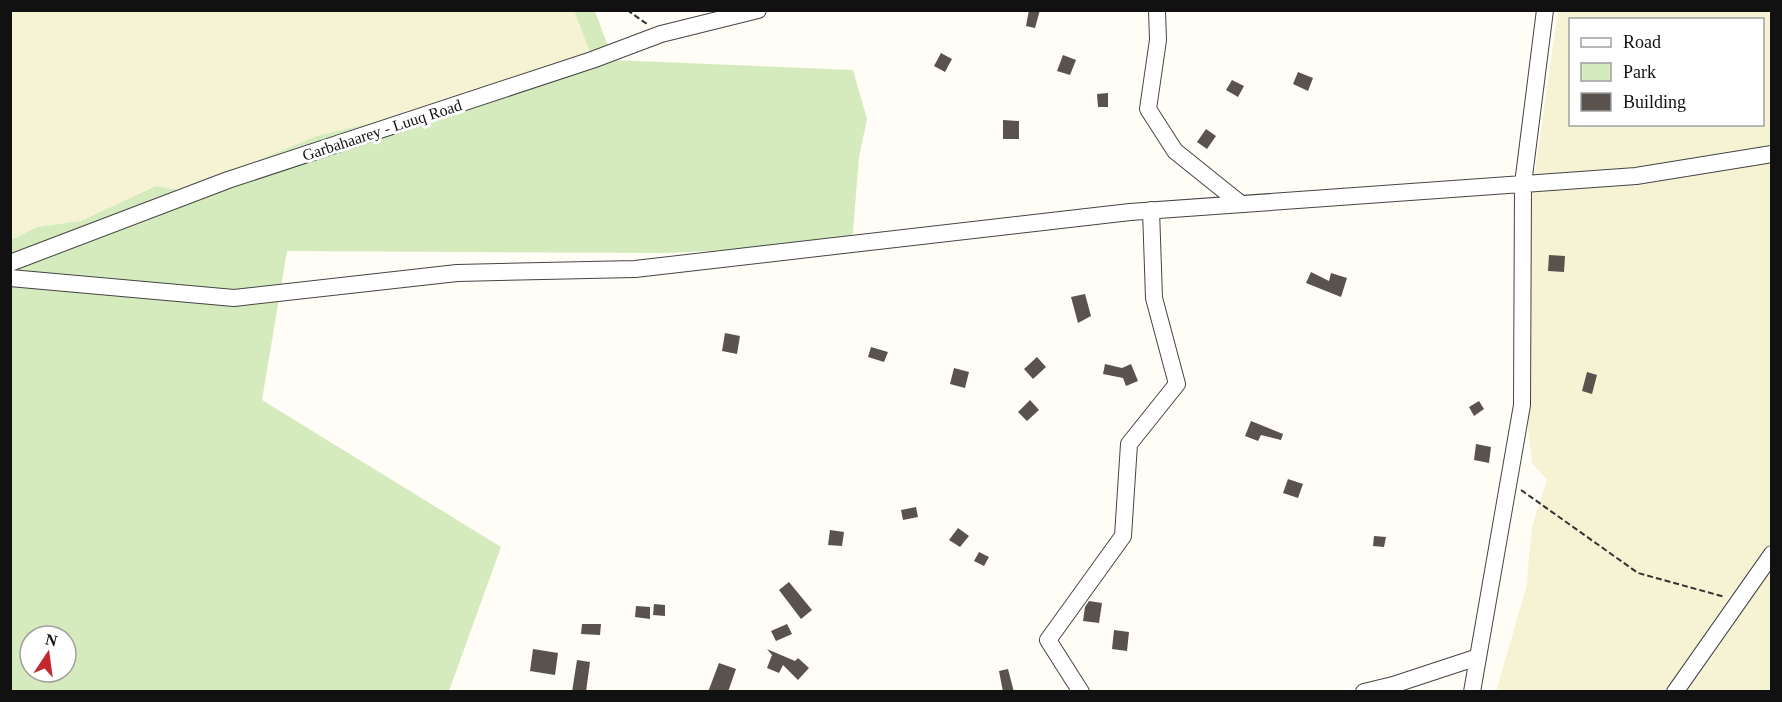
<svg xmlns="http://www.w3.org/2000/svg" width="1782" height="702" font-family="'Times New Roman',serif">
<rect width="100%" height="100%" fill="#fffdf5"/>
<path fill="#f6f3d4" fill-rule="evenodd" d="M 11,11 L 574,11 L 591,53 L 184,191 L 156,186 L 81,221 L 37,227 L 11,240 Z
M 1558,11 L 1771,11 L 1771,691 L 1496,692 L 1526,588 L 1532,527 L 1547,480 L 1532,463 L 1524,393 L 1521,269 ZM 1570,20 L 1762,20 L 1762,124 L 1570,124 Z"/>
<path fill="#d5ebbd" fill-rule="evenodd" d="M 574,11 L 595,11 L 613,60 L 853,70 L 867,119 L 859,157 L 852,244 L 665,253 L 287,251 L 262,400 L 501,547 L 449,691 L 11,692 L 11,240 L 37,227 L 81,221 L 156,186 L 184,191 L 317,136 L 440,107 L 590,52 ZM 30,636 L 66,636 L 66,672 L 30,672 Z"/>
<path fill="#5a524d" d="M 1029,10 L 1040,10 L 1035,28 L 1026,26 Z
M 941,53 L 952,59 L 945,72 L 934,66 Z
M 1063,55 L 1076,60 L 1070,75 L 1057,71 Z
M 1298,72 L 1313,78 L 1308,91 L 1293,84 Z
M 1232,80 L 1244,86 L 1238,97 L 1226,90 Z
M 1108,93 L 1108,107 L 1098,107 L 1097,94 Z
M 1003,120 L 1019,121 L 1019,139 L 1003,139 Z
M 1206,129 L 1216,136 L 1207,149 L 1197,142 Z
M 1549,255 L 1565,256 L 1564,272 L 1548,271 Z
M 1311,272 L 1329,281 L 1331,273 L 1347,278 L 1341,297 L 1306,283 Z
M 1085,294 L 1091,316 L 1078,323 L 1071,297 Z
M 725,333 L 740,336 L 737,354 L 722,351 Z
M 871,347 L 888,352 L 884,362 L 868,357 Z
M 1037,357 L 1046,367 L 1033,379 L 1024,369 Z
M 1105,364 L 1122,368 L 1131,364 L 1138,381 L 1126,386 L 1123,378 L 1103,374 Z
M 954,368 L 969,372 L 965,388 L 950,384 Z
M 1587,372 L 1597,375 L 1592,394 L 1582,391 Z
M 1030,400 L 1039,410 L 1027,421 L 1018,412 Z
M 1479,401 L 1484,409 L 1474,416 L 1469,407 Z
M 1251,421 L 1283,434 L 1281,440 L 1261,435 L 1258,441 L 1245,436 Z
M 1476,444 L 1491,447 L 1489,463 L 1474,460 Z
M 1288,479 L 1303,484 L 1298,498 L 1283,493 Z
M 916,507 L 918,517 L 903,520 L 901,510 Z
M 958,528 L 969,536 L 960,547 L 949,540 Z
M 830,530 L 844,532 L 842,546 L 828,545 Z
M 1374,536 L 1386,537 L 1384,547 L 1373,546 Z
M 979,552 L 989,557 L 984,566 L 974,561 Z
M 789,582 L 812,610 L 801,619 L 779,590 Z
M 1089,601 L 1102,603 L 1099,623 L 1083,621 L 1085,607 Z
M 654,604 L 665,605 L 665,616 L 653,615 Z
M 636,606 L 650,607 L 650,619 L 635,617 Z
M 582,624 L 601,624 L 600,635 L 581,634 Z
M 787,624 L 792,634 L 776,641 L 771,631 Z
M 1114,630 L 1129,632 L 1127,651 L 1112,649 Z
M 533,649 L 558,653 L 555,675 L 530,671 Z
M 767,649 L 795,661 L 798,658 L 809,668 L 798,680 L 783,665 L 779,673 L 767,668 L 772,655 Z
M 577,660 L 590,662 L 586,692 L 572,692 Z
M 719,663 L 736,669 L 728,692 L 708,692 Z
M 1008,669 L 1014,692 L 1003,692 L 999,671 Z"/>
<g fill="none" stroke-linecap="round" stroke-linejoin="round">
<g stroke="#444" stroke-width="18">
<path id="minor" d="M 1157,10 L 1158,40 L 1148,109 L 1175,151 L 1241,204
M 10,263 L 228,180 L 592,60 L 661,34 L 758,10
M 10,278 L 234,298 L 457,273 L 635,269 L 1130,212 L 1636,176 L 1772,154
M 1081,692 L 1048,640 L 1123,536 L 1129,444 L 1177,384 L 1154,298 L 1151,210
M 1364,692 L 1393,685 L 1478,657
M 1472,692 L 1522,405 L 1523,184 L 1545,10
M 1675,692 L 1772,554"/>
</g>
<path stroke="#333" stroke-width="2" stroke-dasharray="6 3" stroke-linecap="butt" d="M 627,10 L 647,24
M 1521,490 L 1638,573 L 1725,597"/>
<use href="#minor" stroke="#fff" stroke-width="16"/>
</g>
<g text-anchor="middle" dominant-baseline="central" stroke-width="6" stroke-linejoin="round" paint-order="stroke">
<g font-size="16" fill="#111" stroke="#fff">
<text transform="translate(382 130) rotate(-18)">Garbahaarey - Luuq Road</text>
</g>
</g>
<rect width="1782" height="702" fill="none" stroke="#111111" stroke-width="24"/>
<rect x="1569" y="18" width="195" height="108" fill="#ffffff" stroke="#a0a0a0" stroke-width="1.5"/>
<rect x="1581" y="38" width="30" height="9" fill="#ffffff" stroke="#a0a0a0" stroke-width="1.5"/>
<text x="1623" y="48" font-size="18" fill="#111111">Road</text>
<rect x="1581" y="63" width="30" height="18" fill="#d5ebbd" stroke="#a0a0a0" stroke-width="1.5"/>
<text x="1623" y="78" font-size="18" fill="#111111">Park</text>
<rect x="1581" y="93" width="30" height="18" fill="#5a524d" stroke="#a0a0a0" stroke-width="1.5"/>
<text x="1623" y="108" font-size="18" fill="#111111">Building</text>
<g transform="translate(48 654) rotate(13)"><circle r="28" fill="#ffffff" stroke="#a0a0a0" stroke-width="1.5"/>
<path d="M0-4.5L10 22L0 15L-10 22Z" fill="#c4262e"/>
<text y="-9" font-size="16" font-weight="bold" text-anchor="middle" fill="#111111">N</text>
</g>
</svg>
